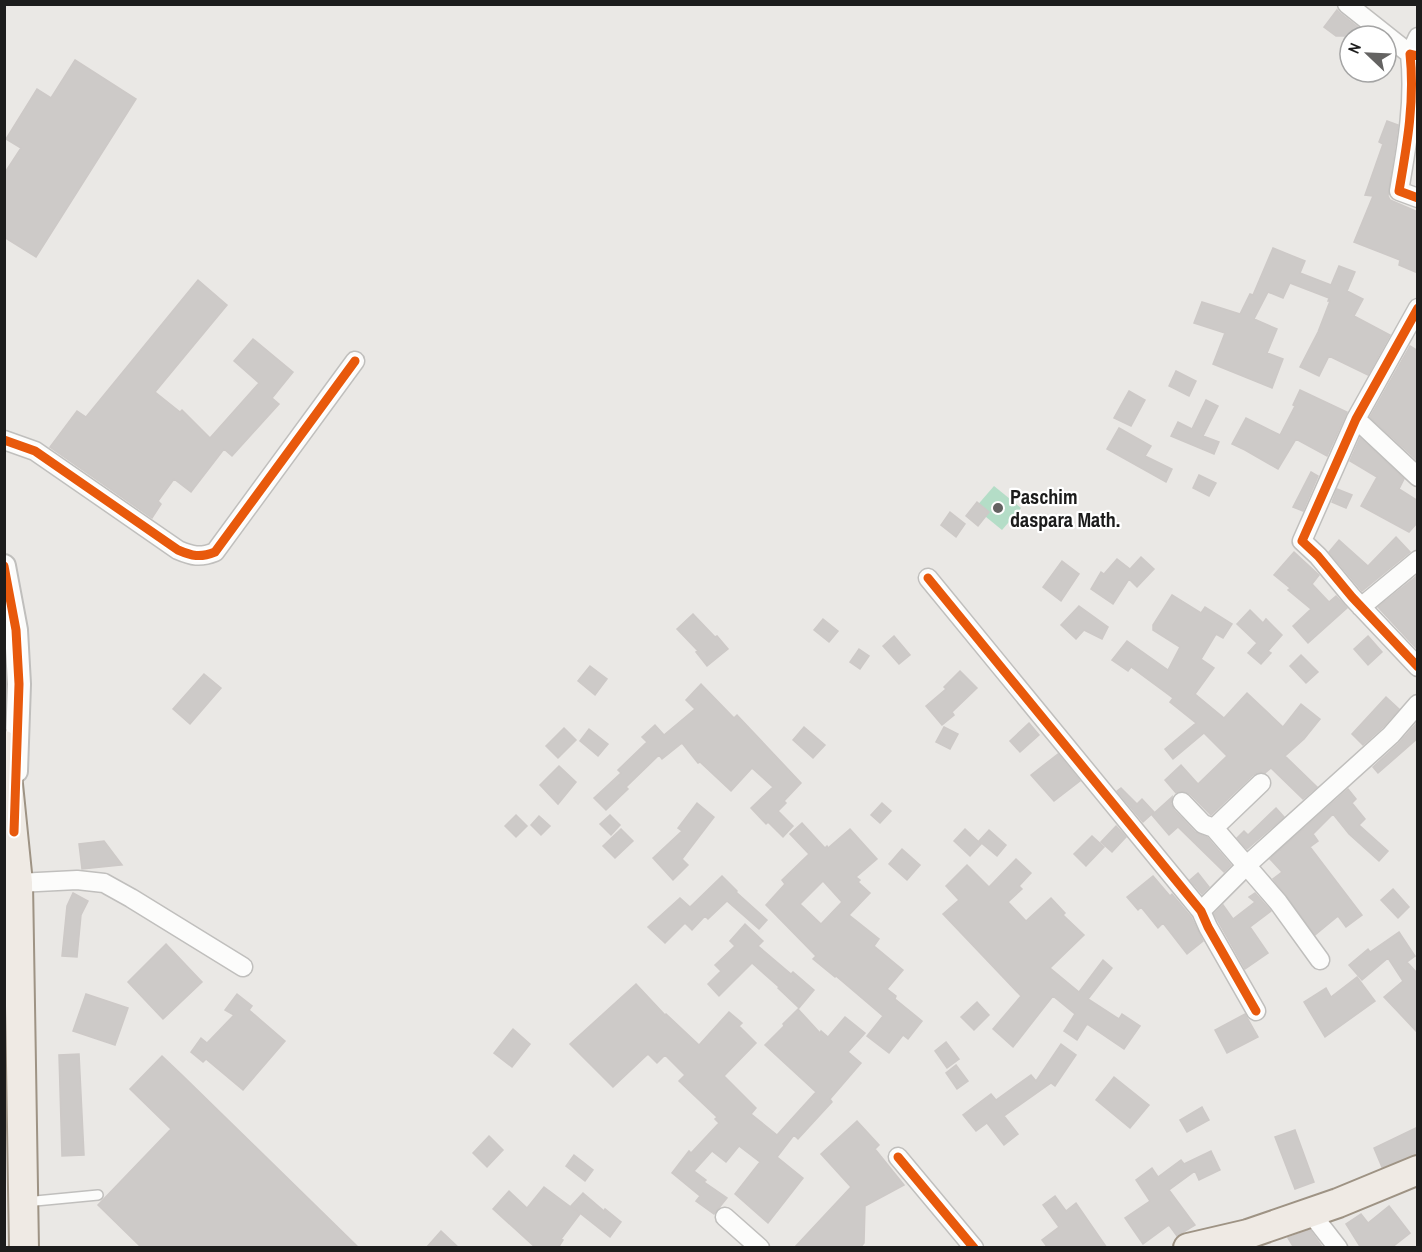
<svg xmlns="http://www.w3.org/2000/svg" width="1422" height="1252" font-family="'Archivo Narrow',sans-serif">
<rect width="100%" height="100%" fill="#eae8e5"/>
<path fill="#b4ddc7" d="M 994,486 L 1021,508 L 1002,530 L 975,508 Z"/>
<path fill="#cdcac8" stroke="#cdc9c7" stroke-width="1.5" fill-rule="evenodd" d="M 1337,10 L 1340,13 L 1369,36 L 1336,36 L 1324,27 Z
M 75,60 L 136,99 L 36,257 L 4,237 L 4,174 L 21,148 L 6,139 L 37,89 L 51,98 Z
M 1387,121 L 1398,125 L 1388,196 L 1390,200 L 1418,212 L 1418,273 L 1399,265 L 1400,260 L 1354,242 L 1373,196 L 1365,195 L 1383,144 L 1379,142 Z
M 1273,248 L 1305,261 L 1300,273 L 1331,285 L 1339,266 L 1355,272 L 1347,291 L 1363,299 L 1354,316 L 1390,335 L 1368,375 L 1329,356 L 1319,376 L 1300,367 L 1318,332 L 1330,301 L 1328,301 L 1329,298 L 1290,283 L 1283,298 L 1268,292 L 1254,319 L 1277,329 L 1267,353 L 1283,359 L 1272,388 L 1213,364 L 1225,333 L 1194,323 L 1202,302 L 1240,314 L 1250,294 L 1253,295 Z
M 198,280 L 227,305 L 155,392 L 180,412 L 182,410 L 210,438 L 259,383 L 234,361 L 253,339 L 293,372 L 272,398 L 279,404 L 232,456 L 224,449 L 191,492 L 174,479 L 158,501 L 161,504 L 152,518 L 50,447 L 77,411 L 86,417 Z
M 1410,346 L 1418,351 L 1418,461 L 1370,417 Z
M 1176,371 L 1196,381 L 1189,396 L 1169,386 Z
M 1300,390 L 1347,412 L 1327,456 L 1296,439 L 1278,469 L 1245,450 L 1232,444 L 1246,418 L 1280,435 L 1295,406 L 1293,405 Z
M 1129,391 L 1145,400 L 1131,426 L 1114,418 Z
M 1206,400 L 1218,406 L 1203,436 L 1219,442 L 1214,454 L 1171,436 L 1178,422 L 1192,429 Z
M 1119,428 L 1151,446 L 1145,456 L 1172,469 L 1166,482 L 1107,449 Z
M 1360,438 L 1404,479 L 1399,489 L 1418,501 L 1418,522 L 1409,532 L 1361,506 L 1377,477 L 1350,461 Z
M 1311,472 L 1318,476 L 1303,511 L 1293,507 Z
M 1199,475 L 1216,483 L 1209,496 L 1193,488 Z
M 1337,489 L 1352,495 L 1346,508 L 1332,502 Z
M 977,502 L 989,512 L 978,526 L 966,516 Z
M 950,512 L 965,524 L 956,537 L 941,525 Z
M 1396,537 L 1410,552 L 1362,591 L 1329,552 L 1339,540 L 1368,566 Z
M 1294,552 L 1319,575 L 1312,584 L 1329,602 L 1336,596 L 1347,608 L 1308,643 L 1293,626 L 1311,609 L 1288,590 L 1290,588 L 1274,575 Z
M 1141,557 L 1154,569 L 1137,587 L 1129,579 L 1113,604 L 1091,589 L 1101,572 L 1104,574 L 1117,559 L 1130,569 Z
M 1062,561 L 1079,574 L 1061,601 L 1043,587 Z
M 1418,575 L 1418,650 L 1378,607 Z
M 1172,595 L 1201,613 L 1205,607 L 1232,624 L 1223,638 L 1216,634 L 1201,659 L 1214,668 L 1195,694 L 1224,718 L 1247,693 L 1283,727 L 1301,704 L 1320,719 L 1304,739 L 1285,756 L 1317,787 L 1303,799 L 1271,768 L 1265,773 L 1259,772 L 1253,775 L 1211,815 L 1190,794 L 1185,791 L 1176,793 L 1165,780 L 1181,765 L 1198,784 L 1227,756 L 1204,733 L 1173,759 L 1165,749 L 1196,723 L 1170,702 L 1173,698 L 1131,667 L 1128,671 L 1112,660 L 1127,641 L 1168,670 L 1180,647 L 1153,630 L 1153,625 Z
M 1079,606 L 1108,627 L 1102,639 L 1084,630 L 1076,639 L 1061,625 Z
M 1250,610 L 1263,623 L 1266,619 L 1282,635 L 1268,651 L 1271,653 L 1261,664 L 1248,653 L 1257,643 L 1237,624 Z
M 693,614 L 715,637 L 717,636 L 728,649 L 707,666 L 696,652 L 698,651 L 677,629 Z
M 823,619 L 838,631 L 829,642 L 814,630 Z
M 894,636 L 910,655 L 899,664 L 883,646 Z
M 1368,636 L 1382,652 L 1368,665 L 1354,649 Z
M 859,649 L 869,656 L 860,669 L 850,662 Z
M 1301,655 L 1318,672 L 1306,683 L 1290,666 Z
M 590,666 L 607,679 L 595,695 L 578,681 Z
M 960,671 L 977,688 L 952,712 L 954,715 L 942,725 L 926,706 L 946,689 L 944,687 Z
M 204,674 L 221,688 L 190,724 L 173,709 Z
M 701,684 L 734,718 L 737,715 L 801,783 L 784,801 L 786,803 L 778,811 L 793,826 L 783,837 L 768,822 L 766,824 L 751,808 L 773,787 L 752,768 L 731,791 L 700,762 L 698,763 L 682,743 L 662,759 L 659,755 L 626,787 L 628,789 L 606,810 L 594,798 L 621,773 L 618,770 L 647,742 L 642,737 L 655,725 L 664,735 L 695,709 L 686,700 Z
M 1386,697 L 1399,709 L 1383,727 L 1363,745 L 1352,734 Z
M 1029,723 L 1039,735 L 1020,752 L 1010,741 Z
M 1416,724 L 1418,738 L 1378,773 L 1373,767 L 1399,743 Z
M 804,727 L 825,745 L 813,758 L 793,740 Z
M 944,727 L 958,734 L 950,749 L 936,742 Z
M 564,728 L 576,740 L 558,758 L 546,746 Z
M 589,729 L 608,744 L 598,756 L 580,741 Z
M 1058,754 L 1080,781 L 1054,801 L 1031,775 Z
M 559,766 L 576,782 L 558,804 L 540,785 Z
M 1121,788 L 1137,804 L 1142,799 L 1154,812 L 1143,822 L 1117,791 Z
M 1348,789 L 1356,799 L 1352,803 L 1365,819 L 1359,825 L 1388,851 L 1379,861 L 1349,834 L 1333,814 L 1313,834 L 1318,841 L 1310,847 L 1362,915 L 1346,927 L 1338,916 L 1315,935 L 1273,879 L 1282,872 L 1270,859 Z
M 1172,797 L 1171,804 L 1174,810 L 1195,832 L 1207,837 L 1231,865 L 1224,872 L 1178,827 L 1169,835 L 1152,815 Z
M 697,803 L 714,817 L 682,859 L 688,865 L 673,880 L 653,858 L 682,831 L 678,828 Z
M 882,803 L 891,811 L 880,823 L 871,815 Z
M 1276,808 L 1284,817 L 1247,849 L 1237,838 L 1244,831 L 1248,835 Z
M 516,815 L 527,826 L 516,837 L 505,826 Z
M 610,815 L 620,825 L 611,835 L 600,824 Z
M 539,816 L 550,826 L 541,835 L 531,825 Z
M 802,823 L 825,848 L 827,846 L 828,848 L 850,829 L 877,859 L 856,877 L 860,880 L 858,882 L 870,893 L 849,915 L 879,939 L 874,946 L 903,970 L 887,989 L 896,996 L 895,999 L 922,1021 L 908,1039 L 903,1035 L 889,1053 L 867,1036 L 883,1016 L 836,976 L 835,977 L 813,959 L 816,956 L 766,905 L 785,884 L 782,880 L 809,854 L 790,834 ZM 823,881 L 842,902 L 821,924 L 800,904 Z
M 1116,826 L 1126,837 L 1112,852 L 1101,842 Z
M 621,829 L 633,841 L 615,858 L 603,846 Z
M 965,829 L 981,844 L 970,856 L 954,841 Z
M 989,830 L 1006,845 L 997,856 L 979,841 Z
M 1092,836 L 1104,847 L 1086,866 L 1074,854 Z
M 104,841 L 122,865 L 82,869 L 79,844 Z
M 902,849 L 920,865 L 907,880 L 889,864 Z
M 1016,859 L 1031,873 L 1019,886 L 1022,889 L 1008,902 L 1026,921 L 1051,898 L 1065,913 L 1063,915 L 1084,935 L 1050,968 L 1079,992 L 1103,960 L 1112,968 L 1088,999 L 1119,1019 L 1122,1014 L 1140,1026 L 1124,1049 L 1087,1024 L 1077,1040 L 1064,1031 L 1075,1014 L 1053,996 L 1013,1047 L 993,1029 L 1021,996 L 943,914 L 959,900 L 946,886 L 967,865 L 989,887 Z
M 1198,873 L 1209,887 L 1202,894 L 1190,880 Z
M 722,876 L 737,891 L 736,892 L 767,920 L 759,929 L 727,901 L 708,919 L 705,916 L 692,930 L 685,923 L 665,943 L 648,927 L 680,898 L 690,907 Z
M 1153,876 L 1170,896 L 1172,894 L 1191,917 L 1203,941 L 1187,954 L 1163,923 L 1158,928 L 1141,907 L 1138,910 L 1127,897 Z
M 1393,889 L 1409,907 L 1398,918 L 1381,900 Z
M 73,893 L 88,901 L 81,915 L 77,957 L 62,956 L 67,906 Z
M 1255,893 L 1271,911 L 1250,927 L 1268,953 L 1245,969 L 1214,914 L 1223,905 L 1233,919 L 1255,902 L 1249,897 Z
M 745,924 L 763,941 L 758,946 L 791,974 L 793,972 L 814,990 L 799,1008 L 778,988 L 779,987 L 752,963 L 719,996 L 708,984 L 721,971 L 715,965 L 735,946 L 730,941 Z
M 1399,932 L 1415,956 L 1407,962 L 1418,974 L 1418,1033 L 1384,997 L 1403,981 L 1388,958 L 1362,980 L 1349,965 L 1368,949 L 1370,952 Z
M 166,944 L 202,982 L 163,1019 L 128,982 Z
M 1357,977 L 1375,1001 L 1325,1037 L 1304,1002 L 1326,988 L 1331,997 Z
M 636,984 L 665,1015 L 666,1014 L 699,1045 L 729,1012 L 742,1023 L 739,1026 L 756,1043 L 724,1076 L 756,1108 L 751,1114 L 777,1135 L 816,1092 L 765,1045 L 784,1026 L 783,1024 L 798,1009 L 820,1033 L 821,1031 L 828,1037 L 845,1017 L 865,1033 L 848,1052 L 861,1063 L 830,1099 L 832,1102 L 798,1139 L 794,1135 L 777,1157 L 803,1178 L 768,1223 L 735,1194 L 760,1162 L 739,1146 L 726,1162 L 712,1151 L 694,1171 L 706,1180 L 704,1182 L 727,1198 L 714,1214 L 696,1201 L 700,1196 L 672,1173 L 689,1151 L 691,1153 L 719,1123 L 715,1119 L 717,1117 L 679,1081 L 685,1075 L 665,1055 L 657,1063 L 648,1054 L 613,1087 L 570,1044 Z
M 86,994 L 128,1008 L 115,1045 L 73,1031 Z
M 237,994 L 252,1006 L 249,1010 L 285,1041 L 243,1090 L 206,1059 L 203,1062 L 191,1052 L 201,1038 L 207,1043 L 234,1015 L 225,1010 Z
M 977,1002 L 989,1015 L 974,1030 L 961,1017 Z
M 1245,1014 L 1258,1037 L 1227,1053 L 1215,1030 Z
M 513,1029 L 530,1044 L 512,1067 L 494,1053 Z
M 946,1042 L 959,1059 L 947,1068 L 935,1051 Z
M 1061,1044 L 1076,1055 L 1055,1086 L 1051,1083 L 1004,1116 L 1018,1134 L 1004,1145 L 987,1123 L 976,1131 L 963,1115 L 991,1094 L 996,1100 L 1031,1075 L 1036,1081 Z
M 79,1054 L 84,1155 L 62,1156 L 59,1055 Z
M 162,1056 L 182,1075 L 359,1248 L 142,1248 L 98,1205 L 171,1129 L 130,1089 Z
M 956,1065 L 968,1081 L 957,1089 L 946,1073 Z
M 1114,1077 L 1149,1105 L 1130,1128 L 1096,1100 Z
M 1202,1107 L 1209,1120 L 1187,1132 L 1180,1120 Z
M 857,1121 L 879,1145 L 875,1149 L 904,1185 L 865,1206 L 864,1243 L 860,1248 L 794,1248 L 851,1187 L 821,1154 Z
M 1418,1127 L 1418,1154 L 1382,1167 L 1374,1148 Z
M 1295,1130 L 1314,1182 L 1295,1189 L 1275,1137 Z
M 489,1136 L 503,1150 L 487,1167 L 473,1153 Z
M 1211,1151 L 1220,1170 L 1199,1180 L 1195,1171 L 1169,1190 L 1195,1225 L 1177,1236 L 1169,1225 L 1143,1244 L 1125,1218 L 1150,1201 L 1136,1180 L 1152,1168 L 1158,1177 L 1181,1160 L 1184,1164 Z
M 574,1155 L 593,1170 L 585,1181 L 566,1166 Z
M 544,1187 L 580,1214 L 561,1239 L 563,1240 L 558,1248 L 536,1248 L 493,1209 L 509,1191 L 527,1208 Z
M 583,1193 L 604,1211 L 605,1209 L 621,1222 L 610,1237 L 571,1206 Z
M 1055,1196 L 1066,1211 L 1076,1203 L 1107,1248 L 1048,1248 L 1042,1240 L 1059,1227 L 1043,1205 Z
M 1389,1206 L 1410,1233 L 1391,1248 L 1361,1248 L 1346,1224 L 1361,1214 L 1368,1223 Z
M 1310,1230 L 1323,1248 L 1294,1248 L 1288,1238 Z
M 441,1231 L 459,1248 L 426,1248 Z"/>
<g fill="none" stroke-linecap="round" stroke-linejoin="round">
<g stroke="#c0bfbd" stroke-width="12">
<path id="service" d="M 25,1202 L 98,1195"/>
</g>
<g stroke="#c0bfbd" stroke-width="21">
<path id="minor" d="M 1347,4 L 1410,54 L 1418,37
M 1418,56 L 1410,54 C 1415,101 1407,145 1399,191 L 1418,198
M 1418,308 L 1356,419 L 1302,541 L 1318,556 L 1352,597 L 1418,667
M 1356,419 L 1418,477
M 4,440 L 35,451 L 178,550 C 192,556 200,558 215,552 L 355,361
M 928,578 L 1201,911 L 1208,927 L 1256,1011
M 1361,607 L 1418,560
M 1182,802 L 1203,824 L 1214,828 L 1278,902 L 1320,960
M 1214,828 L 1261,783
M 18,883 L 77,880 L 104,883 L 131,898 L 243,967
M 1201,911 L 1247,865 L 1391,735 L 1418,704
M 898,1157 L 974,1248
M 1310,1212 L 1338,1248
M 725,1217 L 760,1248"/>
</g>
<g stroke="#c0bfbd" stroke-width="26">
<path id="tertiary" d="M 4,566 L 16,630 L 19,684 L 16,771"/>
</g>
<g stroke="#9e9384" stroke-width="32">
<path id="primary" d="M 4,745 L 18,883 L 24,1248
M 1188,1248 L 1248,1234 L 1338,1203 L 1418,1170"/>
</g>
<use href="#service" stroke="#fcfcfb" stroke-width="9"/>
<use href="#minor" stroke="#fcfcfb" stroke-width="18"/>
<use href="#tertiary" stroke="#fcfcfb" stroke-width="22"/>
<use href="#primary" stroke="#efeae4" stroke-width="28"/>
<g stroke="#fff" stroke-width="13">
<path id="cycleway" d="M 1418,56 L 1410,54 C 1415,101 1407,145 1399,191 L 1418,198
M 1418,308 L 1356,419 L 1302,541 L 1318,556 L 1352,597 L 1418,667
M 4,440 L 35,451 L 178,550 C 192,556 200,558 215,552 L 355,361
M 4,566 L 16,630 L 19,684 L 14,832
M 928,578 L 1201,911 L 1208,927 L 1256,1011
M 898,1157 L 974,1248"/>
</g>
<use href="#cycleway" stroke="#e8590c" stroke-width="9"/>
</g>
<circle fill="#646362" stroke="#fff" stroke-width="2" cx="998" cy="508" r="6"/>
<g text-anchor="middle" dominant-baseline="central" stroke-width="4.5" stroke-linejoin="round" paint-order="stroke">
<g font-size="20" font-weight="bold" fill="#1c1c1c" stroke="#fff" text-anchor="start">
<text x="1010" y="496">Paschim<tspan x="1010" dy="23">daspara Math.</tspan></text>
</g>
</g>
<rect width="1422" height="1252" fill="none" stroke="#1c1c1c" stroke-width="12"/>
<g transform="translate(1368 54) rotate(293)"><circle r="28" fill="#ffffff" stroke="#a4a4a4" stroke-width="1.5"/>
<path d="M0-4.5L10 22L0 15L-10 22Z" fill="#646362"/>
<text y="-9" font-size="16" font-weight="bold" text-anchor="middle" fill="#1c1c1c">N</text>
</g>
</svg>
